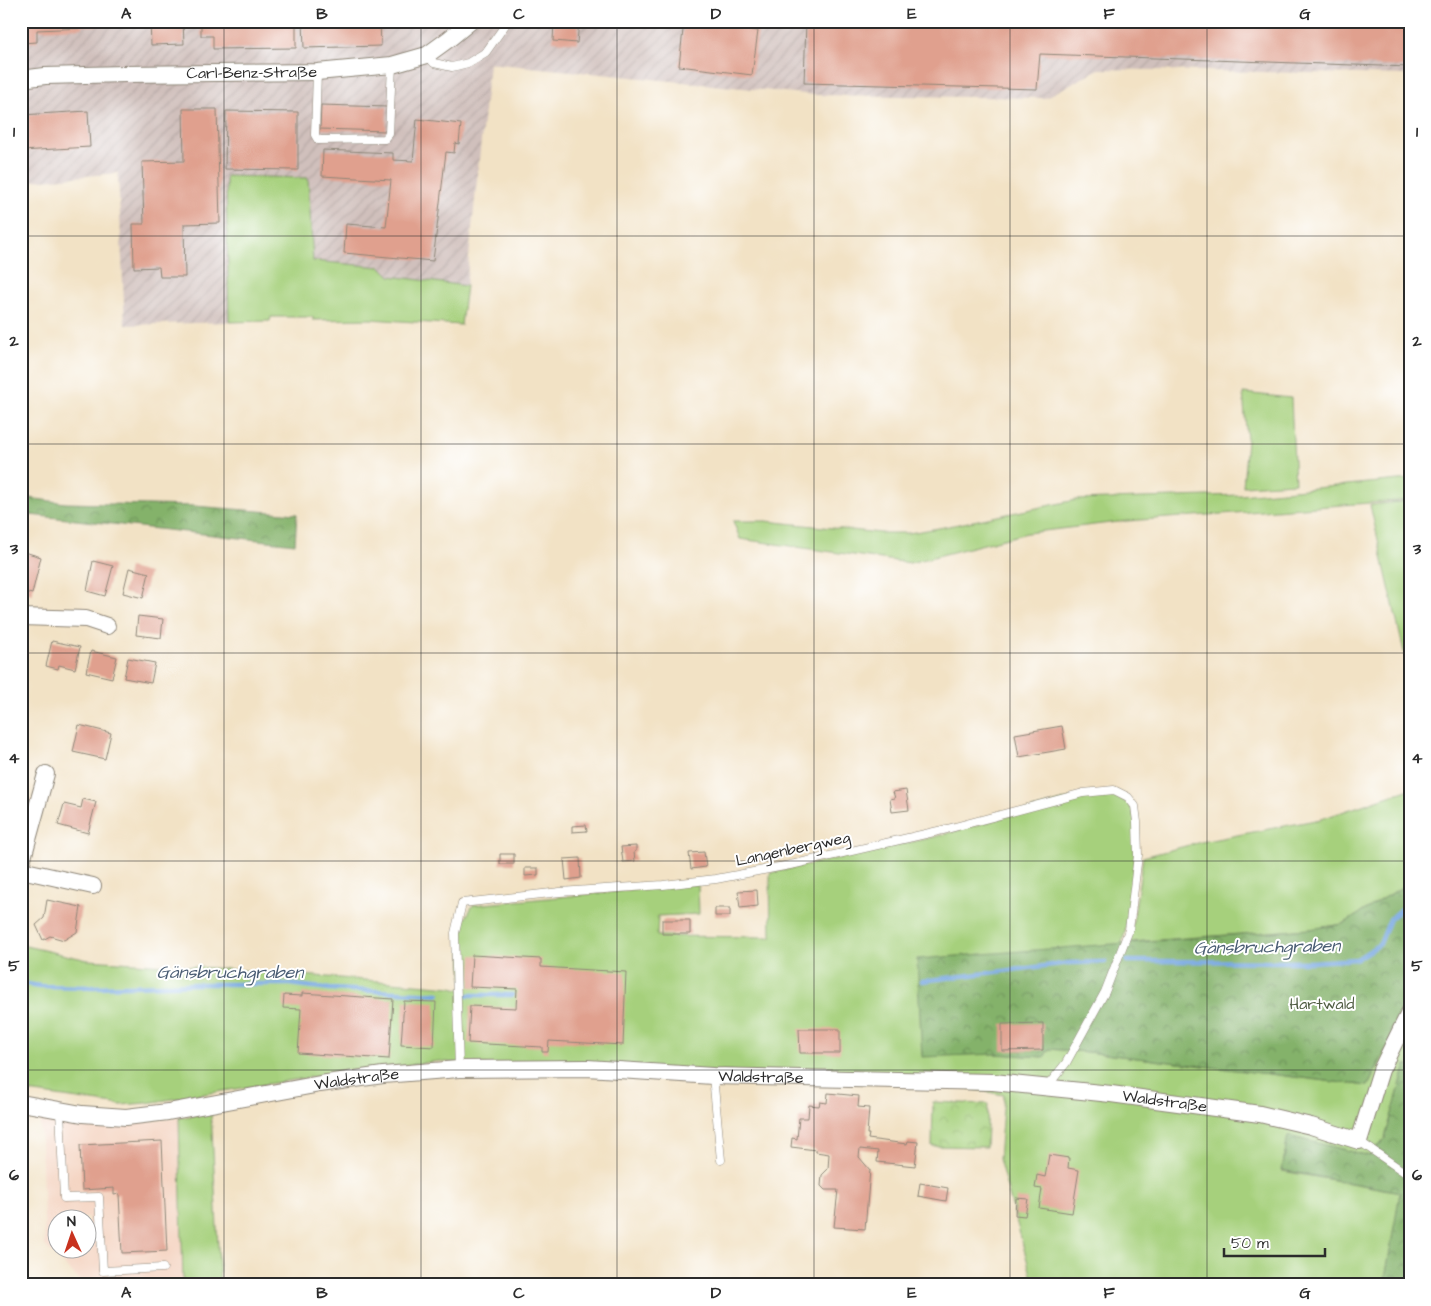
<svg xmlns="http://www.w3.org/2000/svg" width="1431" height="1306" font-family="'Architects Daughter',sans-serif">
<defs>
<pattern id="industrial-furrows" width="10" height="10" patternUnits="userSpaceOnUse" patternTransform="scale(1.25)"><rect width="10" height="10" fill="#d0c0bc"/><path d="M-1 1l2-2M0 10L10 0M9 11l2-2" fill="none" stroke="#b3a5a2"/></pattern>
<pattern id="forest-crowns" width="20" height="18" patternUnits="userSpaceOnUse" patternTransform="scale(1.25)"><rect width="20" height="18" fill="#84b26b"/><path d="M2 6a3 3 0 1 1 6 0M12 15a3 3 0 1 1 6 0" fill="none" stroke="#6c9158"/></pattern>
<pattern id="park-crowns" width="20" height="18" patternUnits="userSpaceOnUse" patternTransform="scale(1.25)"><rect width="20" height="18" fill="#a6d07b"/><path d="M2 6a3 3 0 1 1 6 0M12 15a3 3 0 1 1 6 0" fill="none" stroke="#8fb36a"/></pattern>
</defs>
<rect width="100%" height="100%" fill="#fff"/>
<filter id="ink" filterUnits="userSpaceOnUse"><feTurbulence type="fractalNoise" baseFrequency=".02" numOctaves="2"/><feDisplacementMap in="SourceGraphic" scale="10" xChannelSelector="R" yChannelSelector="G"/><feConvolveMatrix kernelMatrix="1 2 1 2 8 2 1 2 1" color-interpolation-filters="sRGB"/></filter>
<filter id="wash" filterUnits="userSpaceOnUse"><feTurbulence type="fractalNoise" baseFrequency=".0096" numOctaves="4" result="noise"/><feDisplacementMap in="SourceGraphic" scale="20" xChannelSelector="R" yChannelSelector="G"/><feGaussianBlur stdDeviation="1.12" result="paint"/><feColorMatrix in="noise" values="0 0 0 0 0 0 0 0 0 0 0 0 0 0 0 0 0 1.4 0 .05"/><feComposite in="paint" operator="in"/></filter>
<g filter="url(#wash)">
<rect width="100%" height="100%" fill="#f2e2c5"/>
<path fill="#f4d3c0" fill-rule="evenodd" d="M 40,1114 L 124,1124 L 179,1118 L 183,1285 L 84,1285 L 45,1246 ZM 58,1218 L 88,1218 L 88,1248 L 58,1248 Z"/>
<path fill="url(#industrial-furrows)" d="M 21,21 L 1410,21 L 1410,75 L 1099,69 L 1045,98 L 814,95 L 489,63 L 466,286 L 390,276 L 381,267 L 313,261 L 308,178 L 227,176 L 229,322 L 125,325 L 118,173 L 21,182 Z"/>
<path fill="#a6d07b" stroke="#687e53" d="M 226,176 L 308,178 L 313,261 L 381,267 L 390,276 L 466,286 L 461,325 L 370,319 L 313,320 L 313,317 L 271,317 L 270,321 L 229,322 Z
M 1243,393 L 1291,398 L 1295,483 L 1243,486 L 1247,440 Z
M 1410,479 L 1410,500 L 1127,521 L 1027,533 L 910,563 L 740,539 L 733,521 L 766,521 L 880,533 L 909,533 L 939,528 L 1076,500 L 1241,495 Z
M 1410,501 L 1410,678 L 1370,505 Z
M 1410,789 L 1410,882 L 1343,924 L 1310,929 L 1130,942 L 1143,857 L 1201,842 L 1321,819 Z
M 1112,794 C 1119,797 1126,801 1131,808 C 1143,826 1128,908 1125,932 L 1122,943 L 995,1054 L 1044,1057 L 1049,1049 L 1088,1052 L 1368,1086 L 1410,1001 L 1410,1065 L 1406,1065 L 1385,1138 L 1370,1156 L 1288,1136 L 1282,1171 L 1401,1192 L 1384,1285 L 1034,1285 L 999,1159 L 1004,1095 L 907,1077 L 468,1065 L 440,1061 L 306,1078 L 147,1103 L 121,1105 L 21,1091 L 21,945 L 88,960 L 228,969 L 452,987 L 463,990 L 460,928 L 473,905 L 698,884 L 699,914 L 658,916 L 657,936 L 771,937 L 770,873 L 934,837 L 1080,796 Z
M 211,1112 L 220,1285 L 183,1285 L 179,1118 Z"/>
<path fill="url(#forest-crowns)" stroke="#586e4b" d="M 21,497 L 66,503 L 194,506 L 297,514 L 295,544 L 21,514 Z
M 1410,882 L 1410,1001 L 1368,1086 L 1088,1052 L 1049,1049 L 1044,1057 L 995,1054 L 922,1057 L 917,959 L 1310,929 L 1343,924 Z
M 1406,1065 L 1410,1065 L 1410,1285 L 1384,1285 L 1400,1192 L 1282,1170 L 1288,1136 L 1370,1156 L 1385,1138 Z"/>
<path fill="url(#park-crowns)" stroke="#687e53" d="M 933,1102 L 988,1104 L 986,1147 L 932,1146 Z"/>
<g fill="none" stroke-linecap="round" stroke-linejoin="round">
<path stroke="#75a6e0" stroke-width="4.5" d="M 1127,961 L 1312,962 L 1357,959 L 1380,944 L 1390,919 L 1410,902
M 922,981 L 1069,963 L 1105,962
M 21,983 L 40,986 L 94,987 L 199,984 L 289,984 L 330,989 L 439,994
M 468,995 L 512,995"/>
</g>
<g id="blocks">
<path fill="#e0a08e" d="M 21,21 L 128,21 L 128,25 L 83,26 L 83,28 L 37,30 L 37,42 L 21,43 Z
M 150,21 L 183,21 L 184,44 L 151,45 Z
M 201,21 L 296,21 L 296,48 L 213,49 L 213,36 L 201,36 Z
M 303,21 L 380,21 L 381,46 L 304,48 Z
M 554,21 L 579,21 L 577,43 L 553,41 Z
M 684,21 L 746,21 L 745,29 L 758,31 L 752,75 L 679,66 Z
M 806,21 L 1410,21 L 1410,67 L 1040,54 L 1037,89 L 804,83 Z
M 321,105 L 387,107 L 386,131 L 320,129 Z
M 183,109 L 217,109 L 220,223 L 184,224 L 185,277 L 160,277 L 159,267 L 134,268 L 133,224 L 144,224 L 142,162 L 184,161 Z
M 88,111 L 90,147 L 21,151 L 21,115 Z
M 226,111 L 298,112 L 298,170 L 225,169 Z
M 417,119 L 461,124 L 459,144 L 455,143 L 454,153 L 446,152 L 433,261 L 344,253 L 346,224 L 386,227 L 391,180 L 322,176 L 323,150 L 393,153 L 393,160 L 413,161 Z
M 21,551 L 41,557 L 32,594 L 21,591 Z
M 93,561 L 113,566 L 105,596 L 87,591 Z
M 129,568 L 149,573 L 143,598 L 123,593 Z
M 138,616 L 163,619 L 161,638 L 136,635 Z
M 52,641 L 80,647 L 75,669 L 59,665 L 58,669 L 46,666 Z
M 91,651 L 117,657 L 112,678 L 86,672 Z
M 128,658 L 155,663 L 151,683 L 124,678 Z
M 79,725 L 111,733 L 105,759 L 73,752 Z
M 1062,726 L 1066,749 L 1019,757 L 1015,734 Z
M 906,790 L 909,810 L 892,812 L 890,799 L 895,798 L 893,792 Z
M 21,798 L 33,801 L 27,822 L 21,820 Z
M 83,799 L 96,802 L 88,833 L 58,825 L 64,804 L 81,808 Z
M 586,825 L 587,831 L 572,832 L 572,826 Z
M 636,846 L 636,851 L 634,852 L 635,861 L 623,862 L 621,847 Z
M 704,852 L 706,867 L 691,869 L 689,853 Z
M 500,854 L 514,854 L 514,864 L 500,864 Z
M 580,858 L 581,878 L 566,880 L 564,859 Z
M 525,868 L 538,868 L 538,875 L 525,876 Z
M 757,890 L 758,906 L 740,908 L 738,891 Z
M 47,900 L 81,907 L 77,932 L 64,940 L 50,936 L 43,940 L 36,925 L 44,918 Z
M 715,908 L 730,908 L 730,916 L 715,916 Z
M 662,920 L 690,920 L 690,934 L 662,934 Z
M 472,955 L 541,959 L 541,967 L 626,972 L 623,1045 L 549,1041 L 548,1052 L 542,1052 L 542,1047 L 468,1043 L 470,1006 L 516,1008 L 517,989 L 470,987 Z
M 302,993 L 393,999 L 389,1059 L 298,1053 L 301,1009 L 283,1008 L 284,995 L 302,996 Z
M 404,1001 L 436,1002 L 434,1047 L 401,1045 Z
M 1043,1023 L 1043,1050 L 1002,1051 L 1002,1024 Z
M 799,1029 L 840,1029 L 840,1053 L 800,1053 Z
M 828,1093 L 859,1096 L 858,1107 L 869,1108 L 867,1134 L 869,1134 L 868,1139 L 907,1144 L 908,1141 L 918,1142 L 915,1166 L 877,1162 L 878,1151 L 860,1149 L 859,1157 L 870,1170 L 865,1229 L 834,1227 L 838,1190 L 825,1190 L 821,1186 L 822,1175 L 828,1169 L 829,1154 L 816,1152 L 816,1150 L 791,1147 L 792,1138 L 797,1139 L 799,1118 L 808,1118 L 809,1105 L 819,1106 L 820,1102 L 827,1103 Z
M 162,1141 L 167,1251 L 122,1253 L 119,1194 L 114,1195 L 114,1188 L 82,1190 L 80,1145 Z
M 1049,1155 L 1069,1158 L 1068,1168 L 1079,1170 L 1072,1213 L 1039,1208 L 1042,1189 L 1035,1188 L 1037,1175 L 1045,1177 Z
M 920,1183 L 948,1188 L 946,1201 L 918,1196 Z
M 1016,1198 L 1028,1199 L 1025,1216 L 1015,1215 Z"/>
</g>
</g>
<g filter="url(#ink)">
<use href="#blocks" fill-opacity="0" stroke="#8e8678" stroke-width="1"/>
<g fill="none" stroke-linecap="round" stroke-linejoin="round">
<g stroke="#8e8678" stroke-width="9">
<path id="service" d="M 427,55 L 434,63 L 452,67 L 468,63 L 486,52 L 508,21
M 317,72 L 315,135 L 318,140 L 385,139 L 389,134 L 392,65
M 459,1069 L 455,933 L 462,903 L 560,892 L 663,885 L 716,879 L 795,864 L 947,829 L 1083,793 L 1114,790 L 1128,797 L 1135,806 L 1137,822 L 1138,855 L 1129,930 L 1105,992 L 1066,1063 L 1046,1088
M 713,1076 L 721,1160
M 60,1110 L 64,1198 L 99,1197 L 103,1271 L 163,1268
M 1359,1141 L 1410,1176"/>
</g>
<g stroke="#8e8678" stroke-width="18">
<g id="minor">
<path id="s1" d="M 21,79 L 45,76 L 125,74 L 317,72 L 392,65 L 427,55 L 449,39 L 471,21"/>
<path d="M 21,617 L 86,619 L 107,626"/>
<path d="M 21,865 L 46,774"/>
<path d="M 21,870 L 93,886"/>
<path id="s2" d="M 21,1103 L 82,1114 L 126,1117 L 168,1112 L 320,1084 L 383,1075 L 459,1069 L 587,1068 L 713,1076 L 993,1082 L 1111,1094 L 1260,1114 L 1311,1126 L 1359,1141 L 1381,1070 L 1410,1011"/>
</g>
</g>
<use href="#service" stroke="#fff" stroke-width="8"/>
<use href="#minor" stroke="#fff" stroke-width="16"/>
</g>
</g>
<path fill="none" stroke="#2b2b2b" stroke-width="1" stroke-opacity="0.55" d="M 224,21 L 224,1285M 421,21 L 421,1285M 617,21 L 617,1285M 814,21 L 814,1285M 1010,21 L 1010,1285M 1207,21 L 1207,1285M 21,236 L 1410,236M 21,444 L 1410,444M 21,653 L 1410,653M 21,861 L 1410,861M 21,1070 L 1410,1070"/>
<g text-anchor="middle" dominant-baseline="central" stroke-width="4" stroke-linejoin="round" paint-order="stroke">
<g font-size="16" fill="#2b2b2b" stroke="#fff">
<text stroke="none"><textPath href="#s1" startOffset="231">Carl-Benz-Straße</textPath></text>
<text transform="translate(793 849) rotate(-12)">Langenbergweg</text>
<text stroke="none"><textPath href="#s2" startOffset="745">Waldstraße</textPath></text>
<text stroke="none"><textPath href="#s2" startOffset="340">Waldstraße</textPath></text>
<text stroke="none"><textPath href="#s2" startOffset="1150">Waldstraße</textPath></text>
</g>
<g font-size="16" fill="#505d43" stroke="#fff">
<text x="1322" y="1004">Hartwald</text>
</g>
<g font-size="18" font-style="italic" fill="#495c73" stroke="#fff">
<text transform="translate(1267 947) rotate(-1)">Gänsbruchgraben</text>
<text x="230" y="972">Gänsbruchgraben</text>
</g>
</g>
<rect width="1431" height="1306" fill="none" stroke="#fff" stroke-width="55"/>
<g transform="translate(72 1234) rotate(357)"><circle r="24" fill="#ffffff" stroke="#aaaaaa"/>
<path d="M0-4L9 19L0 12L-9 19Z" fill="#c8321e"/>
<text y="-8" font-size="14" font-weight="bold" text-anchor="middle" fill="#2b2b2b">N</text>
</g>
<path d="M1224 1248v8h101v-8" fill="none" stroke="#2b2b2b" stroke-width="2.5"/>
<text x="1231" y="1248" font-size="15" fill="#2b2b2b" stroke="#ffffff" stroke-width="4" paint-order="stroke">50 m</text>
<rect x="28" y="28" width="1376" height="1250" fill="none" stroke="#2b2b2b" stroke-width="2"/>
<g font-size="16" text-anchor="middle" font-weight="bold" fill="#2b2b2b">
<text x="126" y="19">A</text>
<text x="322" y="19">B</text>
<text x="519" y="19">C</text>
<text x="716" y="19">D</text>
<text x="912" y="19">E</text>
<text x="1109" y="19">F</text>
<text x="1305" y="19">G</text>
<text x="14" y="137">1</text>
<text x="1417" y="137">1</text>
<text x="14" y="346">2</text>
<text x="1417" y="346">2</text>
<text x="14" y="554">3</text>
<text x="1417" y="554">3</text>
<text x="14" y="763">4</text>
<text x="1417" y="763">4</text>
<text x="14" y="971">5</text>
<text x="1417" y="971">5</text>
<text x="14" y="1180">6</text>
<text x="1417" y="1180">6</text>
<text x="126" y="1298">A</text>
<text x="322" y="1298">B</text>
<text x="519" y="1298">C</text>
<text x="716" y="1298">D</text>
<text x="912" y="1298">E</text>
<text x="1109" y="1298">F</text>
<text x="1305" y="1298">G</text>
</g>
</svg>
